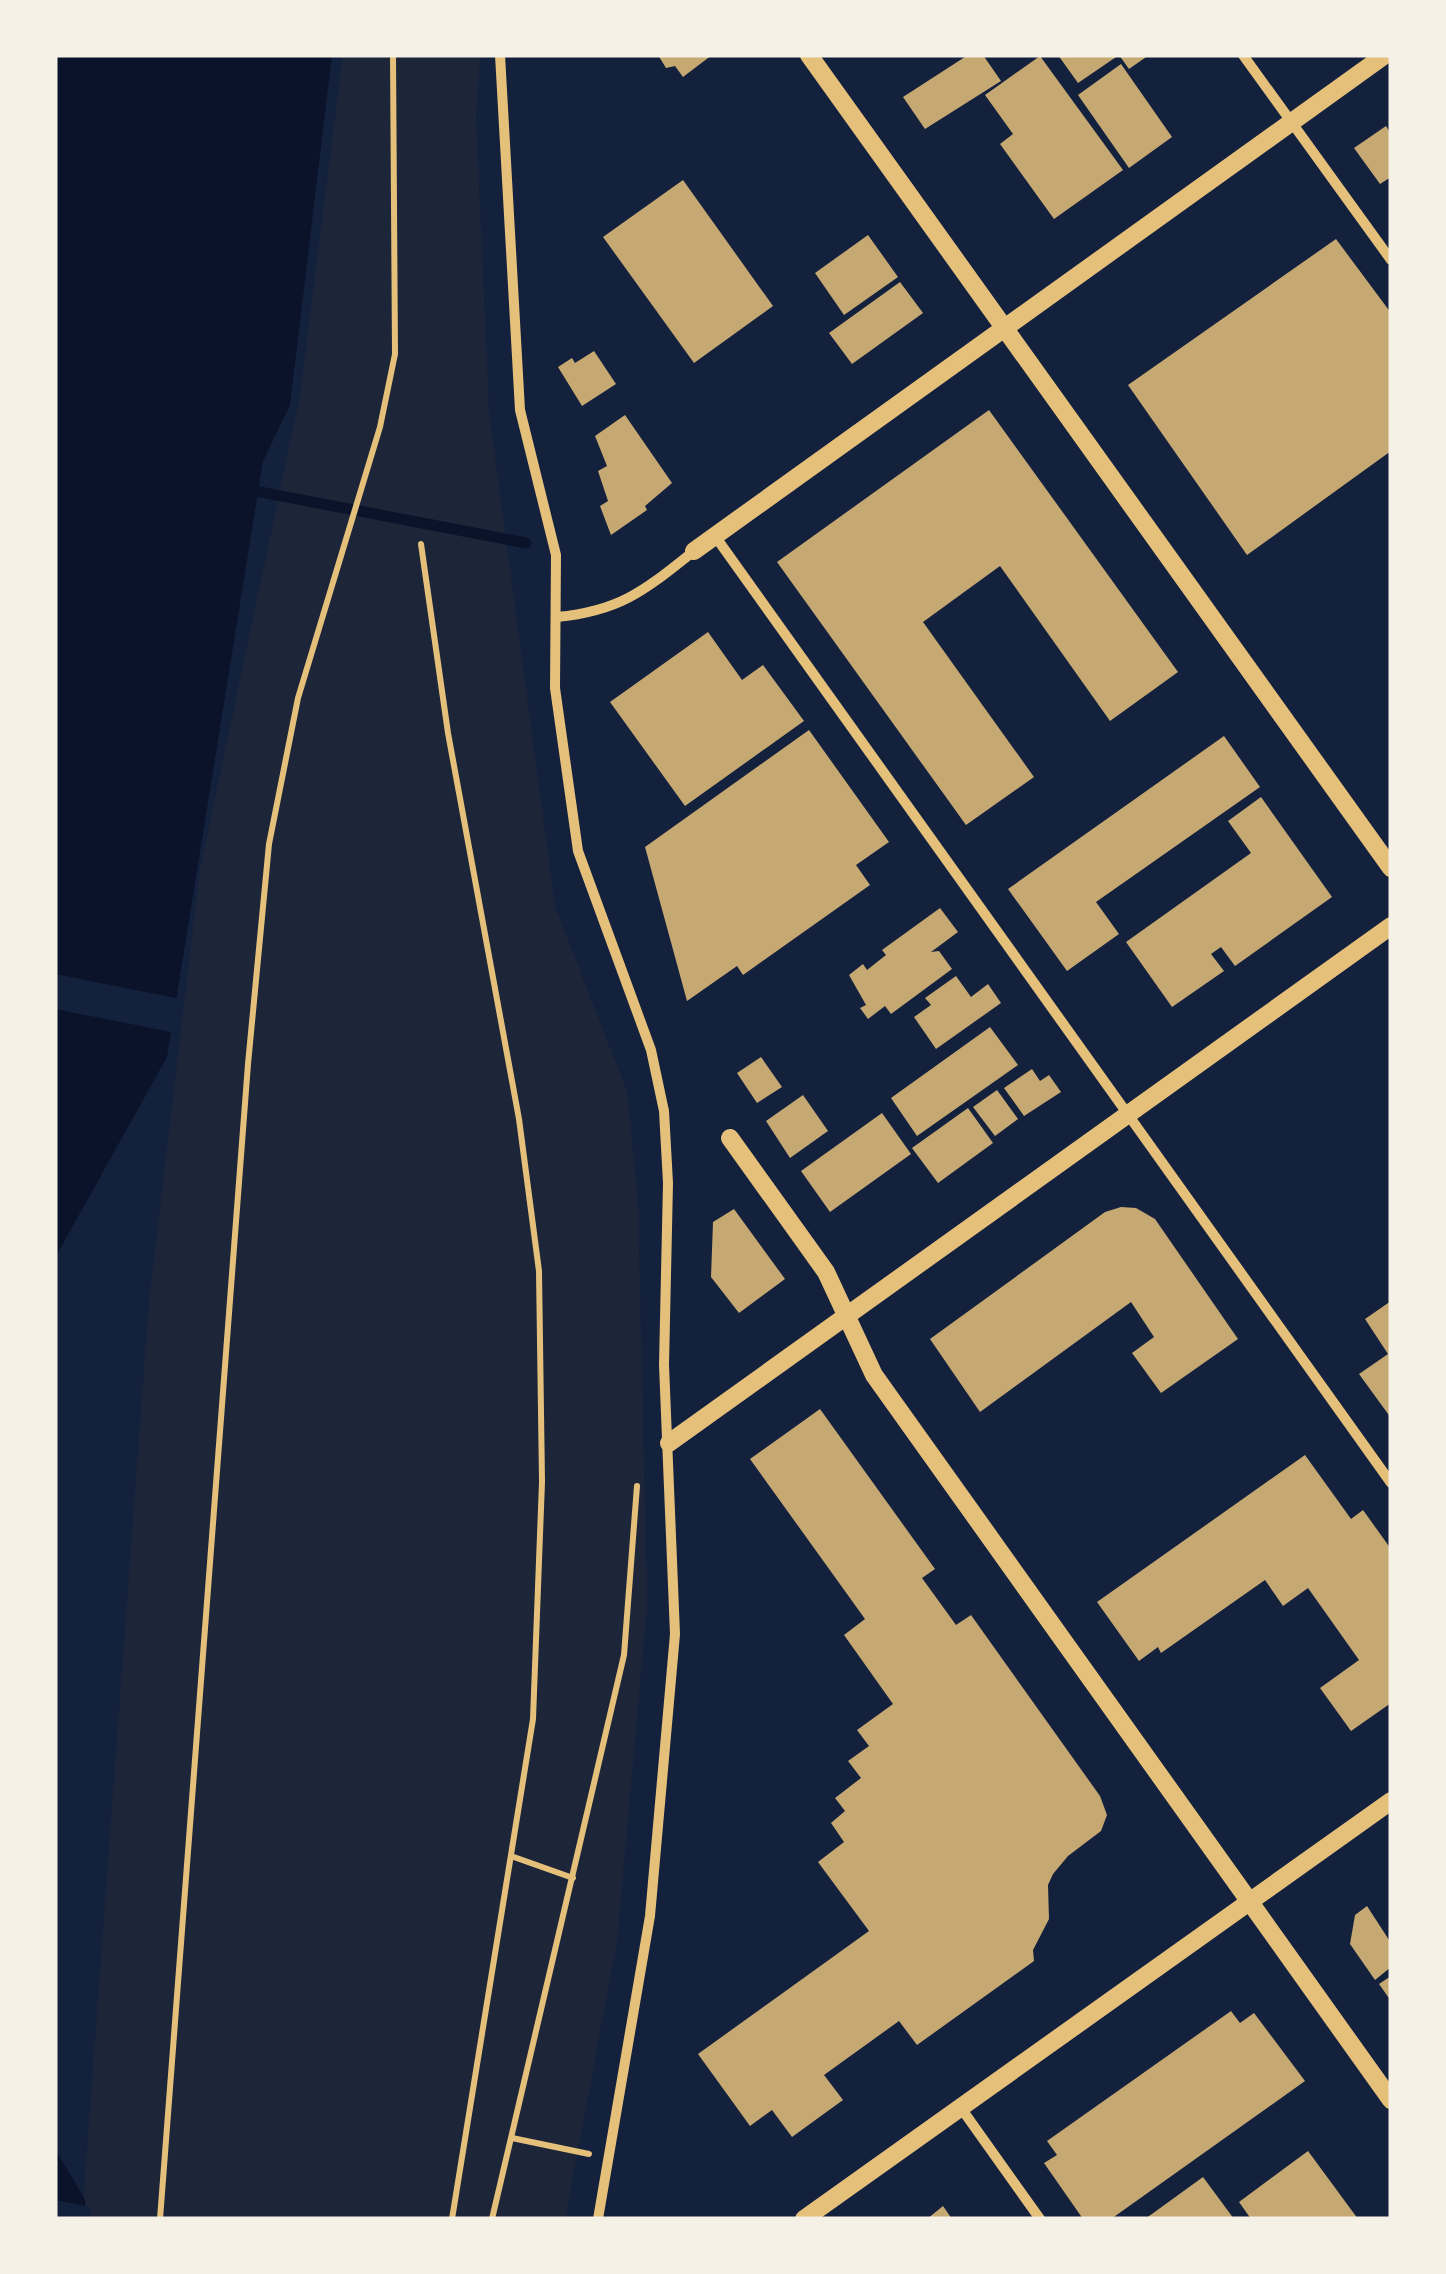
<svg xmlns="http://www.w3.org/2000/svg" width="1446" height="2274" font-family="'Sofia Sans Condensed',sans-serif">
<rect width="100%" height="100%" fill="#14213d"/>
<path fill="#1d2539" d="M 343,55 L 480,55 L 476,117 L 489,413 L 555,907 L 627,1091 L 638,1203 L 647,1605 L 617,1941 L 565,2219 L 82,2219 L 149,1302 L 200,870 L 300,396 Z"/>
<path fill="#0b132b" d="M 55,55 L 332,55 L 290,405 L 263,461 L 167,1057 L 55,1258 Z
M 55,2149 L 85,2199 L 86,2219 L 55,2219 Z"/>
<path fill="#14213d" d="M 55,974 L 181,999 L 176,1033 L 55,1009 Z
M 55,2200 L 90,2207 L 91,2219 L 55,2219 Z"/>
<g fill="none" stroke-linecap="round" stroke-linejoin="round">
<path stroke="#0b132b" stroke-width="11" d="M 245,489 L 526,543"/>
</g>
<path fill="#c6a872" d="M 658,55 L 712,55 L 683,77 L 675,66 L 666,68 Z
M 968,55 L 983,55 L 1001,81 L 925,129 L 903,97 Z
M 1058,55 L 1149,55 L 1129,69 L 1119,55 L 1078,83 Z
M 1040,56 L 1123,170 L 1054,219 L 1000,144 L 1013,134 L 985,95 Z
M 1121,64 L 1172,137 L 1129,168 L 1078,95 Z
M 1386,126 L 1391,134 L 1391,177 L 1380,184 L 1354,148 Z
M 683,180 L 773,306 L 694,363 L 603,237 Z
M 868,235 L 898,277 L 844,315 L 815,273 Z
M 1336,239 L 1391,313 L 1391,451 L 1247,555 L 1128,385 Z
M 900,282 L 923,313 L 852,364 L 829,333 Z
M 594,351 L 616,384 L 582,406 L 558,367 L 572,358 L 575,363 Z
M 989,410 L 1178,672 L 1110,721 L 1000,566 L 923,622 L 1034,777 L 966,825 L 777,562 Z
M 625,415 L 672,483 L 645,506 L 647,510 L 611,535 L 600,506 L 608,501 L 598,471 L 607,466 L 595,436 Z
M 708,632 L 742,680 L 763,665 L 804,721 L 685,806 L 610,702 Z
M 809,730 L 889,842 L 856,865 L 870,885 L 743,975 L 737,966 L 687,1001 L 645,847 Z
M 1224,736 L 1260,787 L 1096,902 L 1119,934 L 1067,971 L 1008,889 Z
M 1261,797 L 1332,897 L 1235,966 L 1221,947 L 1211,954 L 1224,971 L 1172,1007 L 1126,942 L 1251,853 L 1228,821 Z
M 940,908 L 958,932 L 931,952 L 939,951 L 952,969 L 891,1014 L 885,1006 L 868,1019 L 860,1008 L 866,1005 L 849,975 L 863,964 L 867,970 L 886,955 L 882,950 Z
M 956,976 L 971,997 L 988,984 L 1001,1003 L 936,1049 L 914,1017 L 931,1005 L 925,998 Z
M 990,1027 L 1018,1065 L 917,1136 L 891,1098 Z
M 761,1057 L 782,1087 L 757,1103 L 737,1073 Z
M 1032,1069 L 1040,1081 L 1049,1075 L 1061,1092 L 1024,1116 L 1004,1088 Z
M 997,1090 L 1018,1119 L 995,1136 L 973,1107 Z
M 803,1095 L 828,1131 L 790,1158 L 766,1121 Z
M 968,1108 L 993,1143 L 938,1183 L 912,1148 Z
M 882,1113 L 911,1154 L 830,1212 L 801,1171 Z
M 1121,1207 L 1136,1208 L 1155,1219 L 1238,1339 L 1161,1393 L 1132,1353 L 1154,1337 L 1131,1302 L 980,1412 L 930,1339 L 1105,1212 Z
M 734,1209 L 785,1279 L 739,1313 L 711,1277 L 713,1222 Z
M 1391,1301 L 1391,1418 L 1359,1374 L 1388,1354 L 1365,1319 Z
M 820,1409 L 935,1569 L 922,1578 L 956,1625 L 971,1615 L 1100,1796 L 1107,1815 L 1101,1831 L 1068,1856 L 1053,1874 L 1048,1885 L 1049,1919 L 1033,1950 L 1034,1961 L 917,2045 L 899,2021 L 824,2075 L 843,2100 L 792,2137 L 772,2110 L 750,2126 L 698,2054 L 869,1931 L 818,1862 L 844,1842 L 831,1823 L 845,1811 L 835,1798 L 861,1778 L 848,1761 L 869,1746 L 857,1730 L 893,1704 L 844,1635 L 865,1619 L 750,1459 Z
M 1305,1455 L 1351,1519 L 1363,1510 L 1391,1549 L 1391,1703 L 1351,1731 L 1320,1688 L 1359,1660 L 1308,1588 L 1283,1606 L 1265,1580 L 1161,1653 L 1158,1647 L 1139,1661 L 1097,1602 Z
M 1367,1906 L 1391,1943 L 1391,1967 L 1375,1980 L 1350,1944 L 1355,1915 Z
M 1391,1976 L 1391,2001 L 1379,1984 Z
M 1231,2011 L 1240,2023 L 1254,2013 L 1305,2081 L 1111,2219 L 1083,2219 L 1044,2163 L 1057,2155 L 1047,2141 Z
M 1308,2151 L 1358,2219 L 1251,2219 L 1239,2202 Z
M 1203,2177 L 1234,2219 L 1145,2219 Z
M 943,2206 L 952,2219 L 927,2219 Z"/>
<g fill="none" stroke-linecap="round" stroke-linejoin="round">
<path stroke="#e5c07b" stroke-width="6" d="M 421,544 L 448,733 L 519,1119 L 539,1271 L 542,1482 L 533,1719 L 452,2219
M 511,1856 L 573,1878
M 512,2138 L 589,2154
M 160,2219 L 248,1064 L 269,844 L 298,698 L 380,427 L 395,354 L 393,55
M 492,2219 L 624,1655 L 637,1486"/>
<path stroke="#e5c07b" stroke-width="10" d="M 500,55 L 520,410 L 556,555 L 555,688 L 578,851 L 651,1050 L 664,1111 L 668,1183 L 664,1365 L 675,1634 L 650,1916 L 598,2219
M 1243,55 L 1391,260
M 715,536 L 1391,1483
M 557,617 C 621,611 645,590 694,551
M 961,2108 L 1040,2219"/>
<path stroke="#e5c07b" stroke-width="18" d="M 809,55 L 1391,868
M 694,551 L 1385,55
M 730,1138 L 826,1272 L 874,1375 L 1391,2100
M 669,1443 L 1391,926
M 804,2219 L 1391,1801"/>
</g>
<rect width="1446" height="2274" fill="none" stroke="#f6f1e7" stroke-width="115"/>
</svg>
